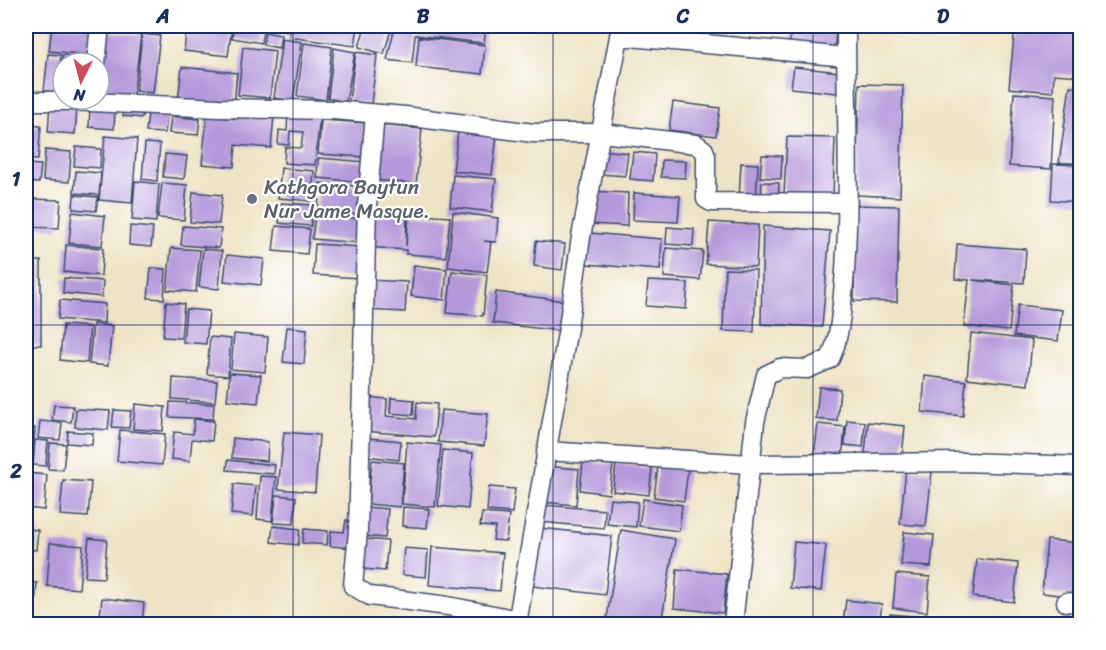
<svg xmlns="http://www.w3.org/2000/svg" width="1106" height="650" font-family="Sriracha,sans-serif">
<rect width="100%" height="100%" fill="#fff"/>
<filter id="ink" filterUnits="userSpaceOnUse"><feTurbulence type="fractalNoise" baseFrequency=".0167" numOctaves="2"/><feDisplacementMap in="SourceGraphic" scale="12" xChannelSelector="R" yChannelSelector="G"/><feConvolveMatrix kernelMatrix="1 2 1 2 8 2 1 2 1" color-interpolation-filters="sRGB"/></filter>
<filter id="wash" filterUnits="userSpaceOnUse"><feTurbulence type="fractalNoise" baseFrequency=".008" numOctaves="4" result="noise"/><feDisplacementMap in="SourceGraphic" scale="24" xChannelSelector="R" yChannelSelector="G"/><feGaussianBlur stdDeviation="1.35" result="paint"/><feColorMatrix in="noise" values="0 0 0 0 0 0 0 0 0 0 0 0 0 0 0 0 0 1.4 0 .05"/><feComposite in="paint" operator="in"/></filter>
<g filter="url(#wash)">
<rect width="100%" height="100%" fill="#eee3c4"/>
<g id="blocks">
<path fill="#b59adb" d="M 52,26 L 92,26 L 89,55 L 49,51 Z
M 155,26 L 182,26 L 182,31 L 155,28 Z
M 187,26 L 232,26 L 228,56 L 184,51 Z
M 234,26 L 264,26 L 261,43 L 232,38 Z
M 271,26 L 288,26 L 287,31 L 270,28 Z
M 290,26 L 358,26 L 355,46 L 289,37 Z
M 365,26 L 392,26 L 384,54 L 359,47 Z
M 395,26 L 463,26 L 486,28 L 484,43 L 415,35 L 412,63 L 387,60 Z
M 1015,26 L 1080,26 L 1080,76 L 1054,74 L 1053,92 L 1009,88 Z
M 791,29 L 836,33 L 834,53 L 789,48 Z
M 102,31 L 141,35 L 133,96 L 99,96 L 99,63 Z
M 265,32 L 281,35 L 279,48 L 263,45 Z
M 142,34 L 160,36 L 153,93 L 136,91 Z
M 419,37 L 485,45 L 482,74 L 416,67 Z
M 282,39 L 302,42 L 293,101 L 274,98 Z
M 304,43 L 332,47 L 326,100 L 297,96 Z
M 243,47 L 275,51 L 270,98 L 238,95 Z
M 334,48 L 355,52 L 346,102 L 328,98 Z
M 356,52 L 377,55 L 371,104 L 349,101 Z
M 48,54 L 61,55 L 57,92 L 44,91 Z
M 63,55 L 88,58 L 87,63 L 62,63 Z
M 182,67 L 237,73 L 234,106 L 178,101 Z
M 794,67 L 839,72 L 837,93 L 791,88 Z
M 61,72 L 63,72 L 63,94 L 59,94 Z
M 859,84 L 903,85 L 900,197 L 856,195 Z
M 1070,86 L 1080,88 L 1080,163 L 1059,163 Z
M 1014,93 L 1055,96 L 1051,169 L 1009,166 Z
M 673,102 L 720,108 L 716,136 L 669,130 Z
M 50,104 L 77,107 L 75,134 L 48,132 Z
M 124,104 L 143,106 L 142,118 L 123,116 Z
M 90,107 L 115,109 L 114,129 L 89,127 Z
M 288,112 L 320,115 L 315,165 L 284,163 L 285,147 L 301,148 L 303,132 L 290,131 L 289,145 L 278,144 L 279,130 L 287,131 Z
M 148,113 L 167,114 L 165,133 L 146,132 Z
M 239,113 L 274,116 L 271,148 L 236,145 L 234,167 L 202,164 L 207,116 L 238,119 Z
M 171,116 L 200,119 L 198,135 L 169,133 Z
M 321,120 L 368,123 L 366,157 L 318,154 Z
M 26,125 L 41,126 L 38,160 L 26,159 Z
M 380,125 L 422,129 L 416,184 L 374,180 Z
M 458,132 L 497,136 L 492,175 L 453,171 Z
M 105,136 L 137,139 L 132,203 L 99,200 Z
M 787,137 L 835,138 L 833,197 L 784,195 Z
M 145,143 L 160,144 L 157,181 L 142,179 Z
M 76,147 L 101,149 L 100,168 L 74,166 Z
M 45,150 L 71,152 L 69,182 L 43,180 Z
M 603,150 L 628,153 L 625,176 L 600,174 Z
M 633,152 L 655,154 L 653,181 L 630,179 Z
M 165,154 L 187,156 L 184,179 L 163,177 Z
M 762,155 L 782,156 L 781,179 L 760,177 Z
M 318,158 L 366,162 L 364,182 L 317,178 Z
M 662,160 L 686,161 L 685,178 L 661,177 Z
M 741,163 L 758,164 L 756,200 L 739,199 Z
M 26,164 L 41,165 L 39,183 L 26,182 Z
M 1053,164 L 1080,165 L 1080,202 L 1051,200 Z
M 281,168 L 314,171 L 311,201 L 278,198 Z
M 76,171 L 101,173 L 99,195 L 74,193 Z
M 453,175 L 496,179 L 492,212 L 450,207 Z
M 135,181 L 159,184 L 156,222 L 132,220 Z
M 762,182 L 779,183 L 778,200 L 761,199 Z
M 162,183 L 187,185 L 184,220 L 158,218 Z
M 320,183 L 365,187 L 363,215 L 318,211 Z
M 591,191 L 628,193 L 627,226 L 589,224 Z
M 193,192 L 222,195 L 219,224 L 190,222 Z
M 634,193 L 680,196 L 678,222 L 633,220 Z
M 74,195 L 98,197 L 96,211 L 73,209 Z
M 28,199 L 61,200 L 59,228 L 26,227 Z
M 281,203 L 313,205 L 311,226 L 279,223 Z
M 855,205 L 899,206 L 897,302 L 854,301 Z
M 368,210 L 407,212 L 406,246 L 409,214 L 450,217 L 446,257 L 406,254 L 406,250 L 367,247 Z
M 72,212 L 105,216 L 102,246 L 69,243 Z
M 453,212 L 498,218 L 496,242 L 484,241 L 491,242 L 487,272 L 448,267 Z
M 315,215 L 363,219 L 361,243 L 312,239 Z
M 709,222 L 758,225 L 756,267 L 706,264 Z
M 130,226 L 153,228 L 151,247 L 129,245 Z
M 183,226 L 221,229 L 219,248 L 181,245 Z
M 276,226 L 310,229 L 307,254 L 273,251 Z
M 763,226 L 830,231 L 822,327 L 761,324 Z
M 667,227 L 694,229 L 693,246 L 666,244 Z
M 589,233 L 662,239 L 660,270 L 586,264 Z
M 536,241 L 565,244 L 562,270 L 534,266 Z
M 315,244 L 361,247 L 359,278 L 313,275 Z
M 957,244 L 1026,249 L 1024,283 L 972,280 L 1014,285 L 1009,331 L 964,326 L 969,280 L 955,279 Z
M 66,245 L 103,248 L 101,276 L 64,272 Z
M 171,248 L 200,250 L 196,292 L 167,290 Z
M 666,248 L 703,251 L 700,280 L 664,277 Z
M 203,249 L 222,251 L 219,289 L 199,287 Z
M 227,255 L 264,259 L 261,285 L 224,281 Z
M 26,261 L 41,261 L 41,345 L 26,345 Z
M 414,265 L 447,269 L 444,300 L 411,296 Z
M 151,268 L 166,269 L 164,299 L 148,298 Z
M 725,269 L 756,270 L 754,332 L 723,331 Z
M 452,271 L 487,275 L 483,316 L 447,313 Z
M 64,278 L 103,281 L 102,297 L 63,293 Z
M 368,280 L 407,282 L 405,312 L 366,310 Z
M 648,281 L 688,283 L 686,309 L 646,306 Z
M 496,292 L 565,301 L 561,331 L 493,323 Z
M 60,300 L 105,304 L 104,323 L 58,319 Z
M 166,302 L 184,304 L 181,338 L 163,337 Z
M 1018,305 L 1062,310 L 1058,341 L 1014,336 Z
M 186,309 L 209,311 L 206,344 L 183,342 Z
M 93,324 L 112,326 L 108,366 L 89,364 Z
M 63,325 L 90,327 L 87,363 L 60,360 Z
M 287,327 L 307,329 L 304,364 L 283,362 Z
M 971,333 L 1032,340 L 1028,385 L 967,378 Z
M 234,334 L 268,337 L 265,372 L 231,369 Z
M 210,337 L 231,339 L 228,376 L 207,374 Z
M 230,373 L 261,375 L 258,403 L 227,400 Z
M 925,376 L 966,381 L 963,416 L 922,412 Z
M 173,378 L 217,381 L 215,402 L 172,399 Z
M 819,387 L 840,389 L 837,421 L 816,419 Z
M 26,395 L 31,396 L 28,424 L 26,424 Z
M 366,397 L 387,399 L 386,416 L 416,419 L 417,402 L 437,404 L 434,437 L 363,431 Z
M 391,398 L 414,400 L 413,415 L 390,413 Z
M 170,402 L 214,404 L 213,419 L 169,417 Z
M 135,404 L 165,407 L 163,431 L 133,429 Z
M 54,405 L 73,406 L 71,422 L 52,420 Z
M 76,409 L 110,411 L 108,430 L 75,427 Z
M 114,410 L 131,411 L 129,428 L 112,427 Z
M 441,410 L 488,414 L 484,446 L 438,442 Z
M 194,419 L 214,421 L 212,441 L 192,439 L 190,461 L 171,459 L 174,432 L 193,434 Z
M 847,420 L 865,422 L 863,447 L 845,445 Z
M 40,421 L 62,423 L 60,440 L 38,438 Z
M 868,422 L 905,426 L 902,457 L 865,453 Z
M 818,424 L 845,427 L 842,459 L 814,456 Z
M 26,427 L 35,428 L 34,445 L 26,444 Z
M 120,430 L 165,434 L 162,465 L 117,461 Z
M 68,431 L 93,433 L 92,445 L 67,443 Z
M 284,432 L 319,435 L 315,492 L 278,489 Z
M 233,438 L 268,442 L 267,461 L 232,458 Z
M 368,438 L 401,441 L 399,460 L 366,456 Z
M 35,440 L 48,441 L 46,466 L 33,465 Z
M 407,442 L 441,445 L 435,507 L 402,504 Z
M 50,443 L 66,444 L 63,470 L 48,469 Z
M 26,450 L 31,450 L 29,469 L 26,468 Z
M 443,450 L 473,453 L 468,509 L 438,506 Z
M 228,460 L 275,465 L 274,474 L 227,470 Z
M 372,460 L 404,463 L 400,507 L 368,504 Z
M 583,461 L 613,465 L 609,494 L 580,490 Z
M 616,464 L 652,468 L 649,495 L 613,491 Z
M 545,466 L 579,469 L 576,505 L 541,502 Z
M 658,466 L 688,469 L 684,501 L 654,497 Z
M 906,469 L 932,472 L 926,526 L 900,524 Z
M 26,473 L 47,475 L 44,510 L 26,508 Z
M 260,476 L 276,477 L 272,521 L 257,519 Z
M 63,480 L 91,482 L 88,517 L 60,515 Z
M 234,484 L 256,486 L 253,516 L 231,514 Z
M 489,487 L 515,489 L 512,513 L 487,511 Z
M 276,495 L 296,497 L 294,524 L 273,523 Z
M 610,499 L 638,502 L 636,527 L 607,524 Z
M 643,499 L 682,505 L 679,531 L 639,526 Z
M 542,505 L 605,510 L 604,528 L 540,522 Z
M 365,507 L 388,509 L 385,538 L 363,536 Z
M 403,507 L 429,509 L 427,528 L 402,526 Z
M 482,513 L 509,515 L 506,541 L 493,540 L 495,527 L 480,526 Z
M 346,520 L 357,521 L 354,548 L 330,546 L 331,531 L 344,532 Z
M 273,526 L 300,529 L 298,545 L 271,542 Z
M 540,528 L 612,536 L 605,595 L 533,586 Z
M 26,529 L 38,530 L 36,550 L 26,549 Z
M 304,529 L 328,531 L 327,545 L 302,543 Z
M 621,530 L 675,539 L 661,624 L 606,624 Z
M 904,532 L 934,535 L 931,567 L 901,565 Z
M 89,538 L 107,540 L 104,578 L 85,577 Z
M 365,539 L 388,541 L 385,571 L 363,569 Z
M 1047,540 L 1080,543 L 1077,597 L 1042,593 Z
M 794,542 L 826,545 L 821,591 L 790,588 Z
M 50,543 L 83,546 L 79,589 L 47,586 Z
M 432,547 L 503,553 L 500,591 L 429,585 Z
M 404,548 L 428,550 L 426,577 L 402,575 Z
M 977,559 L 1018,563 L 1014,602 L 973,597 Z
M 677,569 L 727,574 L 723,613 L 674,608 Z
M 896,574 L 930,577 L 927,612 L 893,608 Z
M 26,582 L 37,583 L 33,624 L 26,624 Z
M 102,598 L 144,603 L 142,624 L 99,624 Z
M 846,600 L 882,604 L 879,624 L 843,624 Z
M 890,614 L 933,618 L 932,624 L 889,624 Z"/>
</g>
</g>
<g filter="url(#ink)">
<use href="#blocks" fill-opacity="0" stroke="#3b4a6d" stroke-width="1.5"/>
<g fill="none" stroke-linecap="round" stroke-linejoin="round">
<g stroke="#3b4a6d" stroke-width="21">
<path id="street" d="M 619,36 L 846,57
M 96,63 L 100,26
M 26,101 L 69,101 L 219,108 L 333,110 L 405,116 L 533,133 L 602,133 L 696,144 L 704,150 L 706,156 L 706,199 L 711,202 L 847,203
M 375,114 L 367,206 L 358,531 L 353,586 L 370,596 L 448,606 L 518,620
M 546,451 L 750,464 L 964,462 L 1080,466
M 1066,602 L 1080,603
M 517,624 L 568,328 L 581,237 L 621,26
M 733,624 L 755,422 L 766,375 L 780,368 L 807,369 L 830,359 C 841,335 841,310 844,283 C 851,198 846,111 846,26"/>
</g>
<use href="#street" stroke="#fff" stroke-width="18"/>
</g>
</g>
<path fill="none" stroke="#1b2f5e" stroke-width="1.5" stroke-opacity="0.55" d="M 293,26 L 293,624M 553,26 L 553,624M 813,26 L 813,624M 26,325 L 1080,325"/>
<circle fill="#6b7280" stroke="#fff" stroke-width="2" cx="252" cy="199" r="6"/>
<g text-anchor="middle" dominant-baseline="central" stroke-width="4.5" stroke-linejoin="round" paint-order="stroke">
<g font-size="21" fill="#5b616d" stroke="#fff" text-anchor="start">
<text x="264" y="187">Kathgora Baytun<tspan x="264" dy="24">Nur Jame Masque.</tspan></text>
</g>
</g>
<rect width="1106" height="650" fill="none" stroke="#fff" stroke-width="66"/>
<g transform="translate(81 81) rotate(186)"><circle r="28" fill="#ffffff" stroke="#a4acbf" stroke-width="1.5"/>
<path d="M0-4.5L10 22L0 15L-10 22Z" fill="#d1495b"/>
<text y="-9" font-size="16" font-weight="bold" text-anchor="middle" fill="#1b2f5e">N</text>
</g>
<rect x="33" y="33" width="1040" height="584" fill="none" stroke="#1b2f5e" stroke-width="2"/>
<g font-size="20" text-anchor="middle" font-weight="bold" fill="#1b2f5e">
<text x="163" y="23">A</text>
<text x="423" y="23">B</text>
<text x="683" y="23">C</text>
<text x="943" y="23">D</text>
<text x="16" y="186">1</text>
<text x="16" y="478">2</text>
</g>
</svg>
